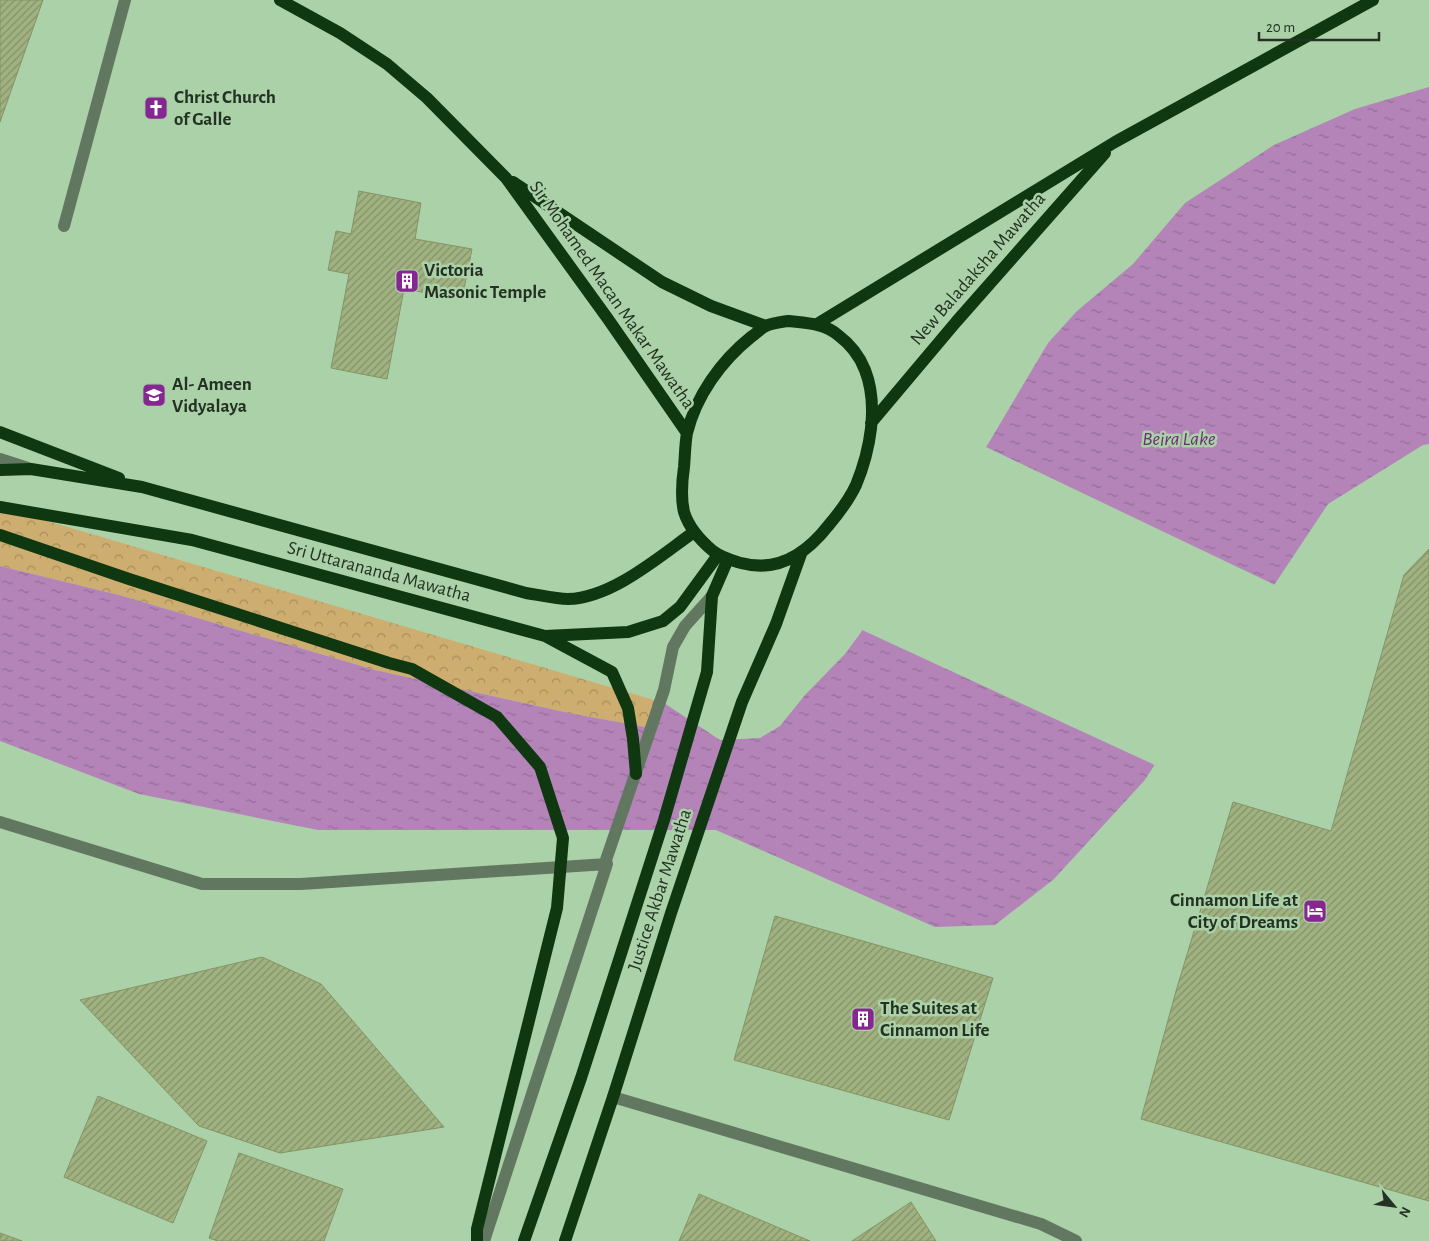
<svg xmlns="http://www.w3.org/2000/svg" width="1429" height="1241" font-family="'Alegreya Sans',sans-serif">
<defs>
<pattern id="park-crowns" width="20" height="18" patternUnits="userSpaceOnUse" patternTransform="scale(1.25)"><rect width="20" height="18" fill="#ceae70"/><path d="M2 6a3 3 0 1 1 6 0M12 15a3 3 0 1 1 6 0" fill="none" stroke="#a78e5c"/></pattern>
<pattern id="water-ripples" width="26" height="14" patternUnits="userSpaceOnUse" patternTransform="scale(1.25)"><rect width="26" height="14" fill="#b484b9"/><path d="M2 4q2-2 4 0t4 0M15 11q2-2 4 0t4 0" fill="none" stroke="#926d96"/></pattern>
<pattern id="building-hatch" width="6" height="6" patternUnits="userSpaceOnUse" patternTransform="scale(1.25)"><rect width="6" height="6" fill="#a1b281"/><path d="M-1 1l2-2M0 6l6-6M5 7l2-2" fill="none" stroke="#839169"/></pattern>
</defs>
<rect width="100%" height="100%" fill="#abd1a8"/>
<path fill="url(#park-crowns)" d="M 0,507 L 664,703 L 656,729 L 569,713 L 375,670 L 119,595 L 0,566 Z"/>
<path fill="url(#water-ripples)" d="M 1429,87 L 1429,444 L 1423,445 L 1328,504 L 1144,781 L 1054,879 L 995,925 L 935,927 L 716,830 L 318,830 L 139,794 L 0,741 L 0,566 L 119,595 L 375,670 L 569,713 L 656,729 L 664,703 L 720,740 L 760,738 L 780,726 L 805,695 L 845,654 L 859,635 L 988,444 L 1048,343 L 1077,311 L 1133,264 L 1185,203 L 1274,145 L 1355,109 Z"/>
<path fill="#abd1a8" d="M 984,446 L 1277,586 L 1157,766 L 860,629 Z"/>
<path fill="url(#building-hatch)" stroke="#849464" d="M 0,0 L 43,0 L 0,122 Z
M 359,191 L 421,203 L 415,239 L 472,249 L 462,299 L 404,289 L 387,379 L 331,368 L 349,274 L 328,270 L 336,231 L 351,234 Z
M 1429,549 L 1429,1201 L 1141,1119 L 1176,991 L 1233,802 L 1331,831 L 1404,575 Z
M 775,916 L 993,978 L 949,1120 L 734,1060 Z
M 262,957 L 321,984 L 444,1127 L 280,1153 L 199,1126 L 80,1000 Z
M 98,1096 L 207,1141 L 173,1223 L 64,1177 Z
M 239,1153 L 343,1189 L 324,1241 L 218,1241 L 209,1238 Z
M 699,1194 L 810,1241 L 679,1241 Z
M 911,1202 L 936,1241 L 852,1241 Z
M 0,1233 L 22,1241 L 0,1241 Z"/>
<g fill="none" stroke-linecap="round" stroke-linejoin="round">
<path stroke="#627760" stroke-width="12" d="M 64,226 L 125,0
M 0,459 L 28,468
M 0,822 L 202,884 L 301,884 L 607,864
M 613,1097 L 1041,1224 L 1076,1241
M 484,1241 L 607,864 L 606,860 L 664,690 L 673,647 L 685,626 L 712,596"/>
<path stroke="#0f3710" stroke-width="12" d="M 280,0 L 340,33 L 387,64 L 427,98 L 506,178 L 608,319 L 687,433
M 513,182 L 662,282 L 711,306 L 766,326
M 788,321 C 805,323 824,323 838,335 C 850,344 860,357 865,370 C 879,406 870,451 856,485 C 849,500 839,513 828,526 C 806,554 778,573 741,563 C 731,560 722,558 713,551 C 701,541 689,528 684,512 C 681,499 682,481 684,467 C 685,456 685,444 687,433 C 696,396 721,361 751,337 C 756,334 761,328 766,326 C 772,323 781,322 788,321 Z
M 817,324 L 1115,142 L 1373,0
M 871,423 L 956,322 L 1105,153
M 0,432 L 119,478
M 0,470 L 31,469 L 142,487 L 526,593 C 540,595 555,599 568,599 C 612,598 660,556 694,532
M 0,507 L 192,540 L 545,636 L 628,632 L 663,621 L 680,607 L 718,555
M 0,535 L 129,579 L 389,663 L 412,669 L 497,717 L 540,767 L 563,838 L 557,908 L 477,1229 L 477,1241
M 545,636 L 612,672 L 628,708 L 633,739 L 636,774
M 524,1241 L 581,1078 L 664,820 L 707,672 L 712,596 L 728,559
M 565,1241 L 613,1097 L 671,913 L 742,702 L 776,624 L 801,554"/>
</g>
<defs>
<g id="church-square" transform="scale(1.25)"><rect x="-9" y="-9" width="18" height="18" rx="4" fill="#862691" stroke="#abd1a8"/><path d="M-1.2-6h2.4v3.5h3.3v2.4h-3.3V6h-2.4V-.1h-3.3v-2.4h3.3Z" fill="#fff"/></g>
<g id="building-square" transform="scale(1.25)"><rect x="-9" y="-9" width="18" height="18" rx="4" fill="#862691" stroke="#abd1a8"/><path d="M-4-6H4V6H1V3H-1V6H-4ZM-2.5-4.3h1.7v1.8h-1.7ZM.8-4.3h1.7v1.8H.8ZM-2.5-1h1.7V.8h-1.7ZM.8-1h1.7V.8H.8Z" fill="#fff"/></g>
<g id="school-square" transform="scale(1.25)"><rect x="-9" y="-9" width="18" height="18" rx="4" fill="#862691" stroke="#abd1a8"/><path d="M0-5L7-2L0 1L-7-2ZM-4 1L0 2.5L4 1V4Q0 6-4 4Z" fill="#fff"/></g>
<g id="hotel-square" transform="scale(1.25)"><rect x="-9" y="-9" width="18" height="18" rx="4" fill="#862691" stroke="#abd1a8"/><path d="M-6-4.5h1.5V1H6V5H4.5V3h-9V5H-6ZM-4 0a1.8 1.8 0 1 1 3.6 0ZM.5 0V-2.5h3Q6-2.5 6 0Z" fill="#fff"/></g>
</defs>
<g fill-rule="evenodd">
<use href="#church-square" x="156" y="108"/>
<use href="#building-square" x="407" y="281"/>
<use href="#school-square" x="154" y="395"/>
<use href="#hotel-square" x="1315" y="911"/>
<use href="#building-square" x="863" y="1019"/>
</g>
<g text-anchor="middle" dominant-baseline="central" stroke-width="5" stroke-linejoin="round" paint-order="stroke">
<g font-size="19" font-weight="bold" fill="#233222" stroke="#abd1a8" text-anchor="start">
<text x="174" y="97">Christ Church<tspan x="174" dy="22">of Galle</tspan></text>
<text x="424" y="270">Victoria<tspan x="424" dy="22">Masonic Temple</tspan></text>
<text x="172" y="384">Al- Ameen<tspan x="172" dy="22">Vidyalaya</tspan></text>
<text x="1298" y="900" text-anchor="end">Cinnamon Life at<tspan x="1298" dy="22">City of Dreams</tspan></text>
<text x="880" y="1008">The Suites at<tspan x="880" dy="22">Cinnamon Life</tspan></text>
</g>
<g font-size="19" fill="#233222" stroke="#abd1a8">
<text transform="translate(978 269) rotate(-49)">New Baladaksha Mawatha</text>
<text transform="translate(612 295) rotate(55)">Sir Mohamed Macan Makar Mawatha</text>
<text transform="translate(379 572) rotate(15)">Sri Uttarananda Mawatha</text>
<text transform="translate(660 890) rotate(-72)">Justice Akbar Mawatha</text>
</g>
<g font-size="20" font-style="italic" fill="#6a2f70" stroke="#abd1a8">
<text x="1179" y="439">Beira Lake</text>
</g>
</g>
<g transform="translate(1394 1206) rotate(119)" stroke="#abd1a8" stroke-width="4" paint-order="stroke">
<path d="M0-4L9 19L0 12L-9 19Z" fill="#233222"/>
<text y="-8" font-size="14" font-weight="bold" text-anchor="middle" fill="#233222">N</text>
</g>
<path d="M1259 32v8h120v-8" fill="none" stroke="#233222" stroke-width="2.5"/>
<text x="1266" y="32" font-size="15" fill="#233222" stroke="#abd1a8" stroke-width="4" paint-order="stroke">20 m</text>
</svg>
